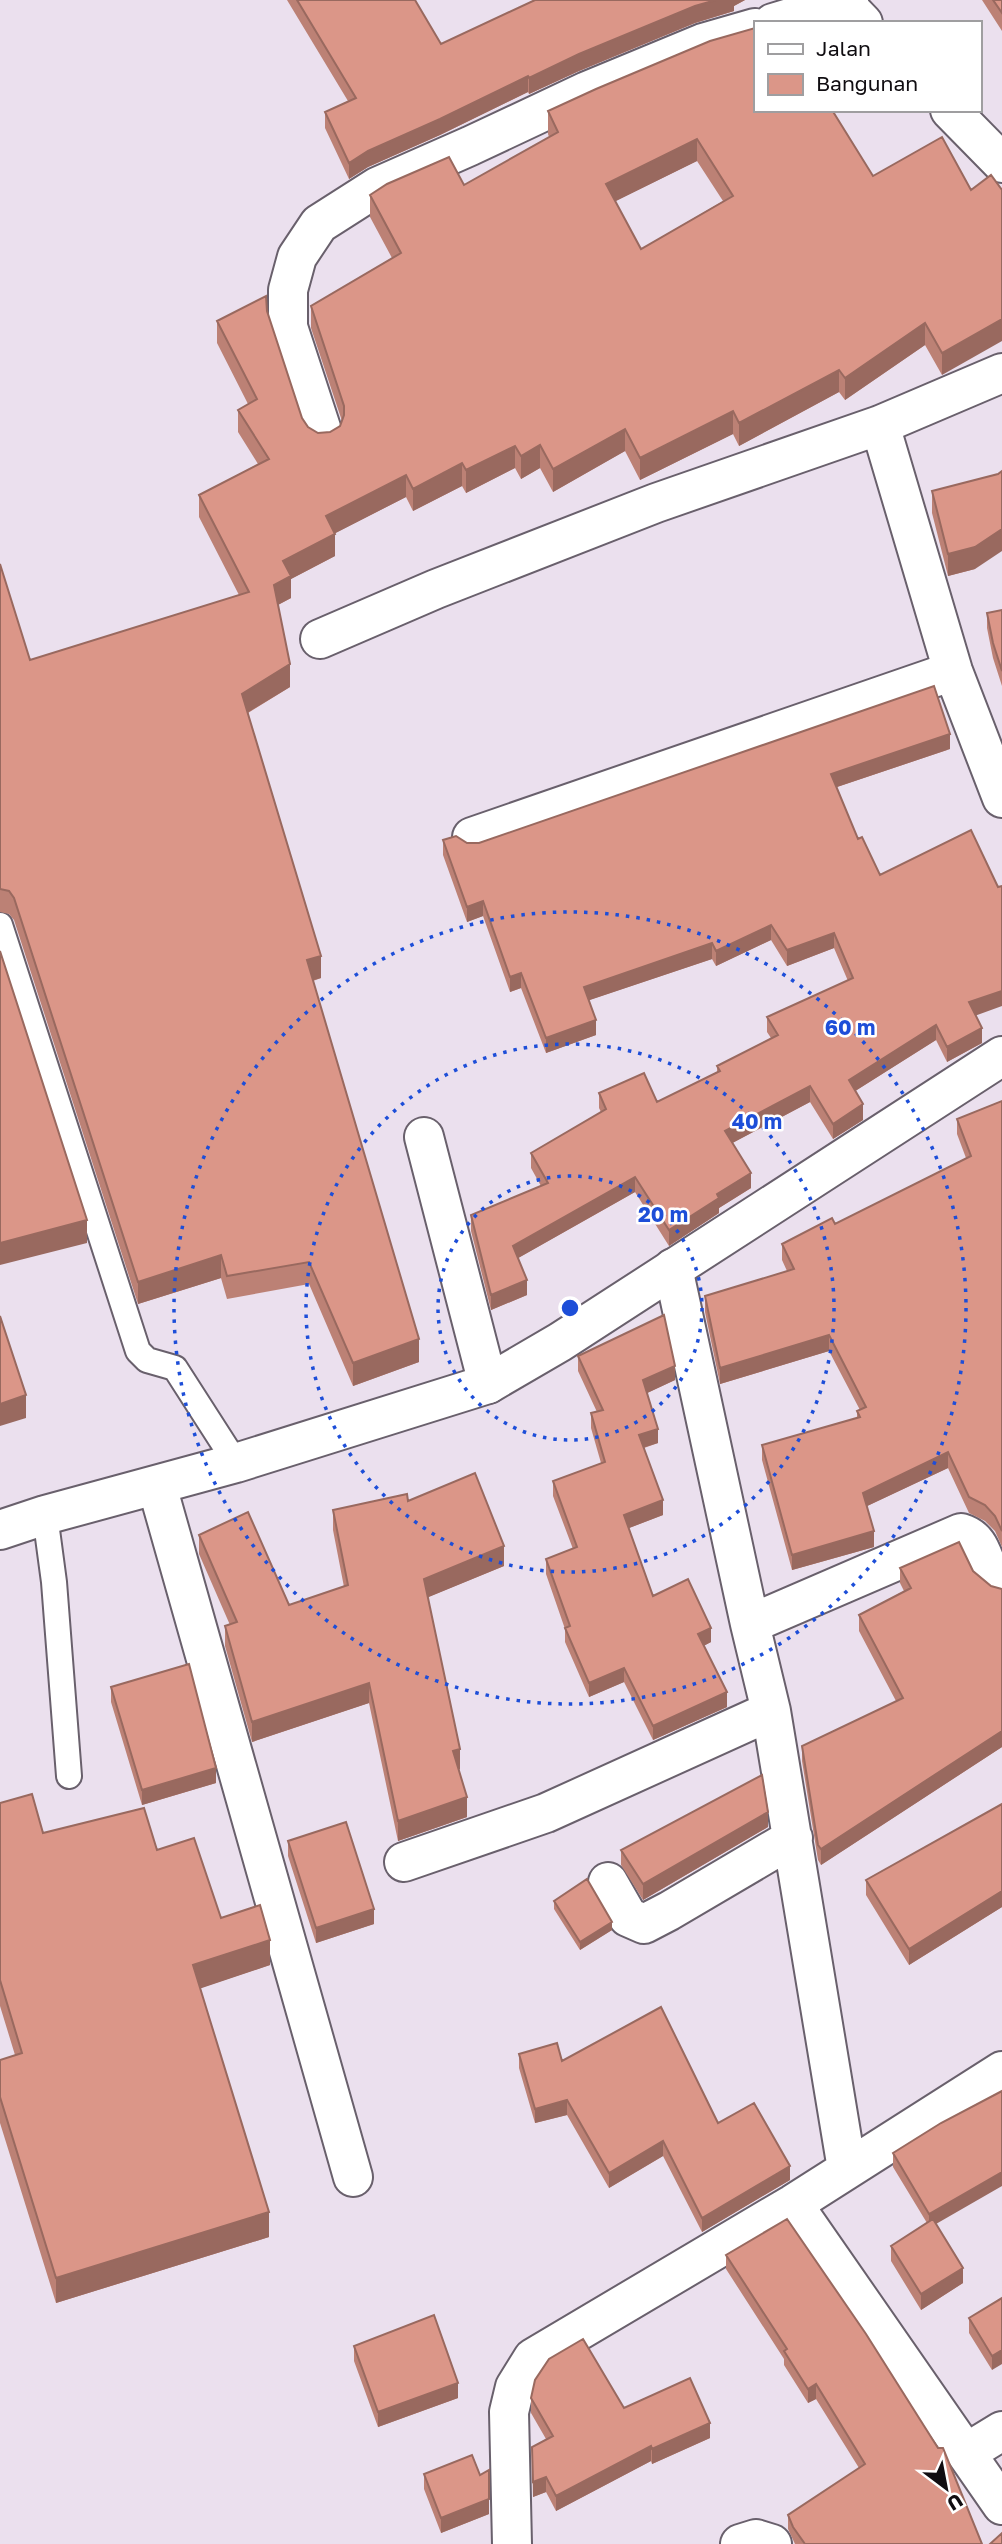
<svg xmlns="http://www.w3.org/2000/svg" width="1002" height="2544" font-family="'Golos Text',sans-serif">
<rect width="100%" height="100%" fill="#ebe0ee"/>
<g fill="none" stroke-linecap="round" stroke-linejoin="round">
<g stroke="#69606c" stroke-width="28">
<path id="service" d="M 0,925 L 138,1351 L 147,1360 L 175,1368 L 236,1463
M 45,1515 L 54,1582 L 69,1776"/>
</g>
<g stroke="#69606c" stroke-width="42">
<path id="minor" d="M 773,23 L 849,0
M 880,425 L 953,671 L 1002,798
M 323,434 L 288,327 L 288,290 L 297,257 L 319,224 L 377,187 L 470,146 L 587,91 L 703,43 L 755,28
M 320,639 L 436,589 L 656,503 L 880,425 L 1002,373
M 472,837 L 953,671
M 424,1137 L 488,1384
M 673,1268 L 750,1624 L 771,1711 L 847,2169
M 157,1486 L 353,2177
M 750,1624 L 961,1533 C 989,1541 980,1575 1002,1583
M 404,1862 L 546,1813 L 771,1711
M 608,1882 L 628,1917 L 644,1924 L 669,1911 L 793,1838
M 793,2204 L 1002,2505
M 966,2453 L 1002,2431
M 512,2544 L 509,2412 L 515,2387 L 533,2358 L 793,2204 L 1002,2071
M 740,2544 L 756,2539 L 772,2544"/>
</g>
<g stroke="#69606c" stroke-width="42">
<path id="secondary" d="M 0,1530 L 45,1515 L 236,1463 L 488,1384 L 560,1342 L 1002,1056"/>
</g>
<g stroke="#69606c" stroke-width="42">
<path id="primary" d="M 841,0 L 863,23
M 950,110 L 1002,163"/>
</g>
<use href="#service" stroke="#fff" stroke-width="24"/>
<use href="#minor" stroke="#fff" stroke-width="38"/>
<use href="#secondary" stroke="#fff" stroke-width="38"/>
<use href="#primary" stroke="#fff" stroke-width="38"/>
</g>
<path fill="#bc8175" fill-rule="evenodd" d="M 287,0 L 415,0 L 441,44 L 535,0 L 745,0 L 734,6 L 734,11 L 695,23 L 579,71 L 529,94 L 528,92 L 440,135 L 368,167 L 349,179 L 325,128 L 325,112 L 348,101 Z
M 982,0 L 1002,0 L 1002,31 Z
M 755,110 L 873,176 L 942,137 L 942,375 L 925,345 L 845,400 L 839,392 L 739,446 L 733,434 L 640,480 L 625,451 L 553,492 L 540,468 L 521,479 L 515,468 L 466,493 L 462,486 L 413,511 L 406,497 L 335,533 L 335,556 L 291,579 L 291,598 L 278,605 L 290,687 L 248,713 L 321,978 L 313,981 L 419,1362 L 353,1386 L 309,1284 L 227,1299 L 221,1278 L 138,1304 L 14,920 L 9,914 L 0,912 L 0,564 L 30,660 L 239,595 L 199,517 L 199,495 L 258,464 L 238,432 L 238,410 L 248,404 L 217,343 L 217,321 L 267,311 L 302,418 L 308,427 L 318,433 L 330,432 L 340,426 L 342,421 L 311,328 L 311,306 L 392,258 L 370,217 L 370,195 L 464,185 L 549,137 L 548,134 L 548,111 ZM 697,161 L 723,201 L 641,249 L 615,201 Z
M 998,474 L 975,569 L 948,576 L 932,513 L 932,491 Z
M 1002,610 L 1002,686 L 993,658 L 987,628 L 987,613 Z
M 950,749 L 837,787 L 858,839 L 880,875 L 976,1015 L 982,1043 L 947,1062 L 936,1040 L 855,1091 L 863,1120 L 833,1139 L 810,1102 L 732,1143 L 751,1188 L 719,1208 L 719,1213 L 669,1246 L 635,1192 L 518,1258 L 527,1295 L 491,1310 L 471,1231 L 471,1215 L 541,1186 L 531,1168 L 531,1153 L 601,1112 L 599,1108 L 599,1093 L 657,1102 L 717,1072 L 717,1066 L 771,1038 L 767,1032 L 767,1017 L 848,981 L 834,948 L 787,966 L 771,940 L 716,966 L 712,959 L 589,1000 L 596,1035 L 546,1053 L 521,988 L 510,992 L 483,916 L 467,922 L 443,855 L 443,840 L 467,843 L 479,843 Z
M 1001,1095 L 1002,1547 L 995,1531 L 985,1521 L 969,1513 L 948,1468 L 867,1506 L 874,1547 L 792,1570 L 762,1460 L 762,1445 L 857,1418 L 857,1411 L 860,1410 L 829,1351 L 720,1384 L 705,1312 L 705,1296 L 787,1271 L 782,1260 L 782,1244 L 835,1224 L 966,1158 L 957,1134 L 957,1119 L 1001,1101 Z
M 578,1356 L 675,1380 L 647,1393 L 658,1443 L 644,1448 L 663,1515 L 629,1528 L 653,1596 L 711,1642 L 703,1646 L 727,1707 L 653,1740 L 624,1682 L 589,1697 L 565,1642 L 565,1629 L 546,1574 L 546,1559 L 573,1549 L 553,1496 L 553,1481 L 601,1463 L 591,1428 L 591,1413 L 597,1412 L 578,1371 Z
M 408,1501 L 504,1566 L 428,1597 L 460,1769 L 459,1770 L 467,1817 L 398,1841 L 369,1703 L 252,1742 L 225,1646 L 225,1626 L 230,1625 L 199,1554 L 199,1535 L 289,1605 L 344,1587 L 333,1530 L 333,1510 Z
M 900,1568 L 973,1571 L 991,1586 L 1002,1589 L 1002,1747 L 821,1865 L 818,1860 L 802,1761 L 802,1746 L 896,1701 L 859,1631 L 859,1615 L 904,1591 L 900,1583 Z
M 111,1687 L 216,1783 L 142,1805 L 111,1702 Z
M 0,1803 L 43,1833 L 157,1850 L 221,1918 L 270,1965 L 200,1988 L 269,2237 L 56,2303 L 0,2123 L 0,2060 L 15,2055 L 0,2006 Z
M 1002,1804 L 1002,1907 L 909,1965 L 866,1895 L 866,1880 Z
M 768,1827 L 643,1900 L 621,1865 L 621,1850 Z
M 288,1841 L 374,1924 L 316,1943 L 288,1856 Z
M 554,1901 L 612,1930 L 580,1950 L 554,1909 Z
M 519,2054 L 562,2061 L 718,2123 L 790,2180 L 702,2232 L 663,2156 L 609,2188 L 567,2115 L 535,2123 L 519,2068 Z
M 893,2153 L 936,2224 L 963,2283 L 921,2310 L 891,2261 L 891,2246 L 927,2223 L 893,2167 Z
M 726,2255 L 982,2544 L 795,2544 L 788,2529 L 788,2515 L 859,2468 L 816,2399 L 808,2403 L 784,2365 L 784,2359 L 726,2269 Z
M 1002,2298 L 992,2370 L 969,2333 L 969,2318 Z
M 354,2346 L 458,2398 L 378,2427 L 354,2361 Z
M 531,2398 L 624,2408 L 710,2438 L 652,2464 L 651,2461 L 556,2511 L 546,2492 L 533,2497 L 532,2447 L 546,2439 L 531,2413 Z
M 424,2474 L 489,2514 L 441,2533 L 424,2489 Z"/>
<path fill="#99695f" d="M 716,0 L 745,0 L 734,6 L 734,11 L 695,23 L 579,71 L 529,94 L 529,78 L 579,54 L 695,6 Z
M 528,76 L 528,92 L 440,135 L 368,167 L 349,179 L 349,163 L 368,151 Z
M 697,139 L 697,161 L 606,206 L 606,184 Z
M 1002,319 L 1002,341 L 942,375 L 942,353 Z
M 925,323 L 925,345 L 845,400 L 845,378 Z
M 839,370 L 839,392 L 739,446 L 739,423 Z
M 733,411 L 733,434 L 640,480 L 640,458 Z
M 625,429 L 625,451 L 553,492 L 553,469 Z
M 540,445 L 540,468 L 521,479 L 521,456 Z
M 515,446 L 515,468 L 466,493 L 466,470 Z
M 462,463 L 462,486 L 413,511 L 413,489 Z
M 406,475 L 406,497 L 326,538 L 326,516 Z
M 1002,529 L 1002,551 L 975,569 L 948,576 L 948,554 Z
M 335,534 L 335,556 L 291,579 L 291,598 L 274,607 L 274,585 L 283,561 Z
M 290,664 L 290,687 L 242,716 L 242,694 Z
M 950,734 L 950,749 L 831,789 L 831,774 Z
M 483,901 L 483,916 L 467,922 L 467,907 Z
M 771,925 L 771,940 L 716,966 L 716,951 Z
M 834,933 L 834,948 L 787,966 L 787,950 Z
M 712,943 L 712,959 L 584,1002 L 584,987 Z
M 321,956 L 321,978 L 307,982 L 307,960 Z
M 521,973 L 521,988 L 510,992 L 510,977 Z
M 1002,991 L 1002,1006 L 969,1018 L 969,1002 Z
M 596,1020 L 596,1035 L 546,1053 L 546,1038 Z
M 936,1025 L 936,1040 L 849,1095 L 849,1080 Z
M 982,1028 L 982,1043 L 947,1062 L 947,1047 Z
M 810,1086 L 810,1102 L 725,1147 L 725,1131 Z
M 863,1104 L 863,1120 L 833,1139 L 833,1124 Z
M 751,1173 L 751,1188 L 719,1208 L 719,1213 L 669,1246 L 669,1230 L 717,1194 Z
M 635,1177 L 635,1192 L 513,1261 L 513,1246 Z
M 87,1220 L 87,1243 L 0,1265 L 0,1243 Z
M 221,1255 L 221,1278 L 138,1304 L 138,1282 Z
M 527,1280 L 527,1295 L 491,1310 L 491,1295 Z
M 829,1335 L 829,1351 L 720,1384 L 720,1368 Z
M 419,1339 L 419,1362 L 353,1386 L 353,1363 Z
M 675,1366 L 675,1380 L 643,1395 L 643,1380 Z
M 26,1395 L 26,1418 L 0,1426 L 0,1404 Z
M 658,1429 L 658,1443 L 639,1449 L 639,1435 Z
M 948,1452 L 948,1468 L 863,1508 L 863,1493 Z
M 663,1500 L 663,1515 L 624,1530 L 624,1515 Z
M 874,1531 L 874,1547 L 792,1570 L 792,1555 Z
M 504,1546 L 504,1566 L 424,1599 L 424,1579 Z
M 711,1628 L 711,1642 L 698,1649 L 698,1634 Z
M 624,1668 L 624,1682 L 589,1697 L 589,1683 Z
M 369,1683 L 369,1703 L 252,1742 L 252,1722 Z
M 727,1692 L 727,1707 L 653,1740 L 653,1726 Z
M 1002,1731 L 1002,1747 L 821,1865 L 821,1849 Z
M 460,1749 L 460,1769 L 453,1771 L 453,1751 Z
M 216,1768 L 216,1783 L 142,1805 L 142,1790 Z
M 467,1797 L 467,1817 L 398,1841 L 398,1821 Z
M 768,1812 L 768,1827 L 643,1900 L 643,1884 Z
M 1002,1891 L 1002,1907 L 909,1965 L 909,1949 Z
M 374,1909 L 374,1924 L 316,1943 L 316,1928 Z
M 612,1922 L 612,1930 L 580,1950 L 580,1942 Z
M 270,1940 L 270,1965 L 193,1991 L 193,1965 Z
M 567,2100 L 567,2115 L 535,2123 L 535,2109 Z
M 663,2141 L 663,2156 L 609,2188 L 609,2173 Z
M 790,2166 L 790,2180 L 702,2232 L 702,2218 Z
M 1002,2172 L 1002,2186 L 929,2228 L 929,2214 Z
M 269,2212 L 269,2237 L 56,2303 L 56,2278 Z
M 963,2268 L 963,2283 L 921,2310 L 921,2294 Z
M 1002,2350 L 1002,2364 L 992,2370 L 992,2356 Z
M 458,2383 L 458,2398 L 378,2427 L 378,2412 Z
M 816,2384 L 816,2399 L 808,2403 L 808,2389 Z
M 710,2423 L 710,2438 L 652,2464 L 652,2449 Z
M 651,2446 L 651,2461 L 556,2511 L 556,2496 Z
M 546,2477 L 546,2492 L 533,2497 L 533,2482 Z
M 489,2499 L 489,2514 L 441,2533 L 441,2518 Z"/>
<path fill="#db9688" stroke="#99695f" stroke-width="2" fill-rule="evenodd" d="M 297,0 L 415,0 L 441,44 L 535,0 L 716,0 L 695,6 L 579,54 L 529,78 L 528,76 L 440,119 L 368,151 L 349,163 L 325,112 L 356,98 Z
M 993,0 L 1002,0 L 1002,13 Z
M 755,28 L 755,110 L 832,110 L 873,176 L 942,137 L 971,190 L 991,175 L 1002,190 L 1002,319 L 942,353 L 925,323 L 845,378 L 839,370 L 739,423 L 733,411 L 640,458 L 625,429 L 553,469 L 540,445 L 521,456 L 515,446 L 466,470 L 462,463 L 413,489 L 406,475 L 326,516 L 335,534 L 283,561 L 291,576 L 274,585 L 290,664 L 242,694 L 321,956 L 307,960 L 419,1339 L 353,1363 L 309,1262 L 227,1276 L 221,1255 L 138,1282 L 14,898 L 9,891 L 0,889 L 0,564 L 30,660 L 249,592 L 199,495 L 269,459 L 238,410 L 257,399 L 217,321 L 266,296 L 267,311 L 302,418 L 308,427 L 318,433 L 330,432 L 340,426 L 344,415 L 344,406 L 311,306 L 401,253 L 370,195 L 387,184 L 449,157 L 464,185 L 558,132 L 548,111 L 596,89 L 710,41 ZM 697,139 L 733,196 L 641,249 L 606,184 Z
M 1002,471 L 1002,529 L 975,547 L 948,554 L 932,491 L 998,474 Z
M 1002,610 L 1002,671 L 993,643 L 987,613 Z
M 934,686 L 950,734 L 831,774 L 858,839 L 862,837 L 880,875 L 971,830 L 998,887 L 1002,886 L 1002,991 L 969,1002 L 982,1028 L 947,1047 L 936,1025 L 849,1080 L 863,1104 L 833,1124 L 810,1086 L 725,1131 L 751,1173 L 717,1194 L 719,1198 L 669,1230 L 635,1177 L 513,1246 L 527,1280 L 491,1295 L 471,1215 L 548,1183 L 531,1153 L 606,1109 L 599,1093 L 644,1073 L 657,1102 L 720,1071 L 717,1066 L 778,1035 L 767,1017 L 853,978 L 834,933 L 787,950 L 771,925 L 716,951 L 712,943 L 584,987 L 596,1020 L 546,1038 L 521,973 L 510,977 L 483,901 L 467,907 L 443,840 L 456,836 L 467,843 L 479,843 Z
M 0,951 L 87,1220 L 0,1243 Z
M 1002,1101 L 1002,1531 L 995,1516 L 985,1505 L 969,1497 L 948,1452 L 863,1493 L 874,1531 L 792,1555 L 762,1445 L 860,1417 L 857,1411 L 866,1407 L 829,1335 L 720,1368 L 705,1296 L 794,1269 L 782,1244 L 832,1218 L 835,1224 L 971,1156 L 957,1119 Z
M 664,1315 L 675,1366 L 643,1380 L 658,1429 L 639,1435 L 663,1500 L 624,1515 L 653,1596 L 688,1579 L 711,1628 L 698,1634 L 727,1692 L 653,1726 L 624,1668 L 589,1683 L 565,1628 L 570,1626 L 546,1559 L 577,1547 L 553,1481 L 605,1462 L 591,1413 L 603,1410 L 578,1356 Z
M 0,1316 L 26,1395 L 0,1404 Z
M 475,1473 L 504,1546 L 424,1579 L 460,1749 L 453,1751 L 467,1797 L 398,1821 L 369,1683 L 252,1722 L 225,1626 L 237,1622 L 199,1535 L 248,1512 L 289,1605 L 348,1585 L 333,1510 L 407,1494 L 408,1501 Z
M 959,1542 L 973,1571 L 991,1586 L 1002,1589 L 1002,1731 L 821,1849 L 818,1845 L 802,1746 L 903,1698 L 859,1615 L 911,1588 L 900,1568 Z
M 189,1664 L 216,1768 L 142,1790 L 111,1687 Z
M 762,1775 L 768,1812 L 643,1884 L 621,1850 Z
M 32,1794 L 43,1833 L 144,1808 L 157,1850 L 194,1838 L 221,1918 L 260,1905 L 270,1940 L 193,1965 L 269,2212 L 56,2278 L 0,2097 L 0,2060 L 22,2053 L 0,1980 L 0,1803 Z
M 1002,1804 L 1002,1891 L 909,1949 L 866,1880 Z
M 346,1822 L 374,1909 L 316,1928 L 288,1841 Z
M 587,1879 L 612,1922 L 580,1942 L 554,1901 Z
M 661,2007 L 718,2123 L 754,2103 L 790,2166 L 702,2218 L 663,2141 L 609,2173 L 567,2100 L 535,2109 L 519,2054 L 557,2043 L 562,2061 Z
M 1002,2091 L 1002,2172 L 929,2214 L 893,2153 L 941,2123 Z
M 787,2219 L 866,2334 L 938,2448 L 943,2448 L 982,2544 L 805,2544 L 793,2527 L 788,2515 L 865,2464 L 816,2384 L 808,2389 L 784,2351 L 787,2349 L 726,2255 Z
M 933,2219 L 963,2268 L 921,2294 L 891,2246 Z
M 1002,2298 L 1002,2350 L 992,2356 L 969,2318 Z
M 434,2315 L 458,2383 L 378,2412 L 354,2346 Z
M 583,2339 L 624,2408 L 690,2378 L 710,2423 L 652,2449 L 651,2446 L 556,2496 L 546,2477 L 533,2482 L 532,2447 L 553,2436 L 531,2398 L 535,2380 L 549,2359 Z
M 472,2455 L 480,2475 L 489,2470 L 489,2499 L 441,2518 L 424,2474 Z
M 1002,2533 L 1002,2544 L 990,2544 Z"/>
<g fill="none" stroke="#1d4ed8" stroke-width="3.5" stroke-dasharray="3.5 7">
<circle cx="570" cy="1308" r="132"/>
<circle cx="570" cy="1308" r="264"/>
<circle cx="570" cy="1308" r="396"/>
</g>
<circle cx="570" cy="1308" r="10" fill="#1d4ed8" stroke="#fff" stroke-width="3.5"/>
<g font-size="21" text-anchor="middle" font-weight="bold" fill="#1d4ed8" stroke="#fff" stroke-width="5" stroke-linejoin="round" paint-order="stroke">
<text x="850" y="1035">60 m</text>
<text x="757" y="1129">40 m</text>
<text x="663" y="1222">20 m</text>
</g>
<rect x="754" y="21" width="228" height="91" fill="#ffffff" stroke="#9f9ea0" stroke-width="2"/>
<rect x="768" y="44" width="35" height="10" fill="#ffffff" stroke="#9f9ea0" stroke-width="2"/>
<text x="816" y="56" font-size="21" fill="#100d11">Jalan</text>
<rect x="768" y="74" width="35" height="21" fill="#db9688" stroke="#9f9ea0" stroke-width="2"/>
<text x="816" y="91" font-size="21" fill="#100d11">Bangunan</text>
<g transform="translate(946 2488) rotate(148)" stroke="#ffffff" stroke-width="5" paint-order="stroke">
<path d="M0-5L12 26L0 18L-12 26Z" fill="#100d11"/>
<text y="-10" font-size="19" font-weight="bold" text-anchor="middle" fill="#100d11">U</text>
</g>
</svg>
